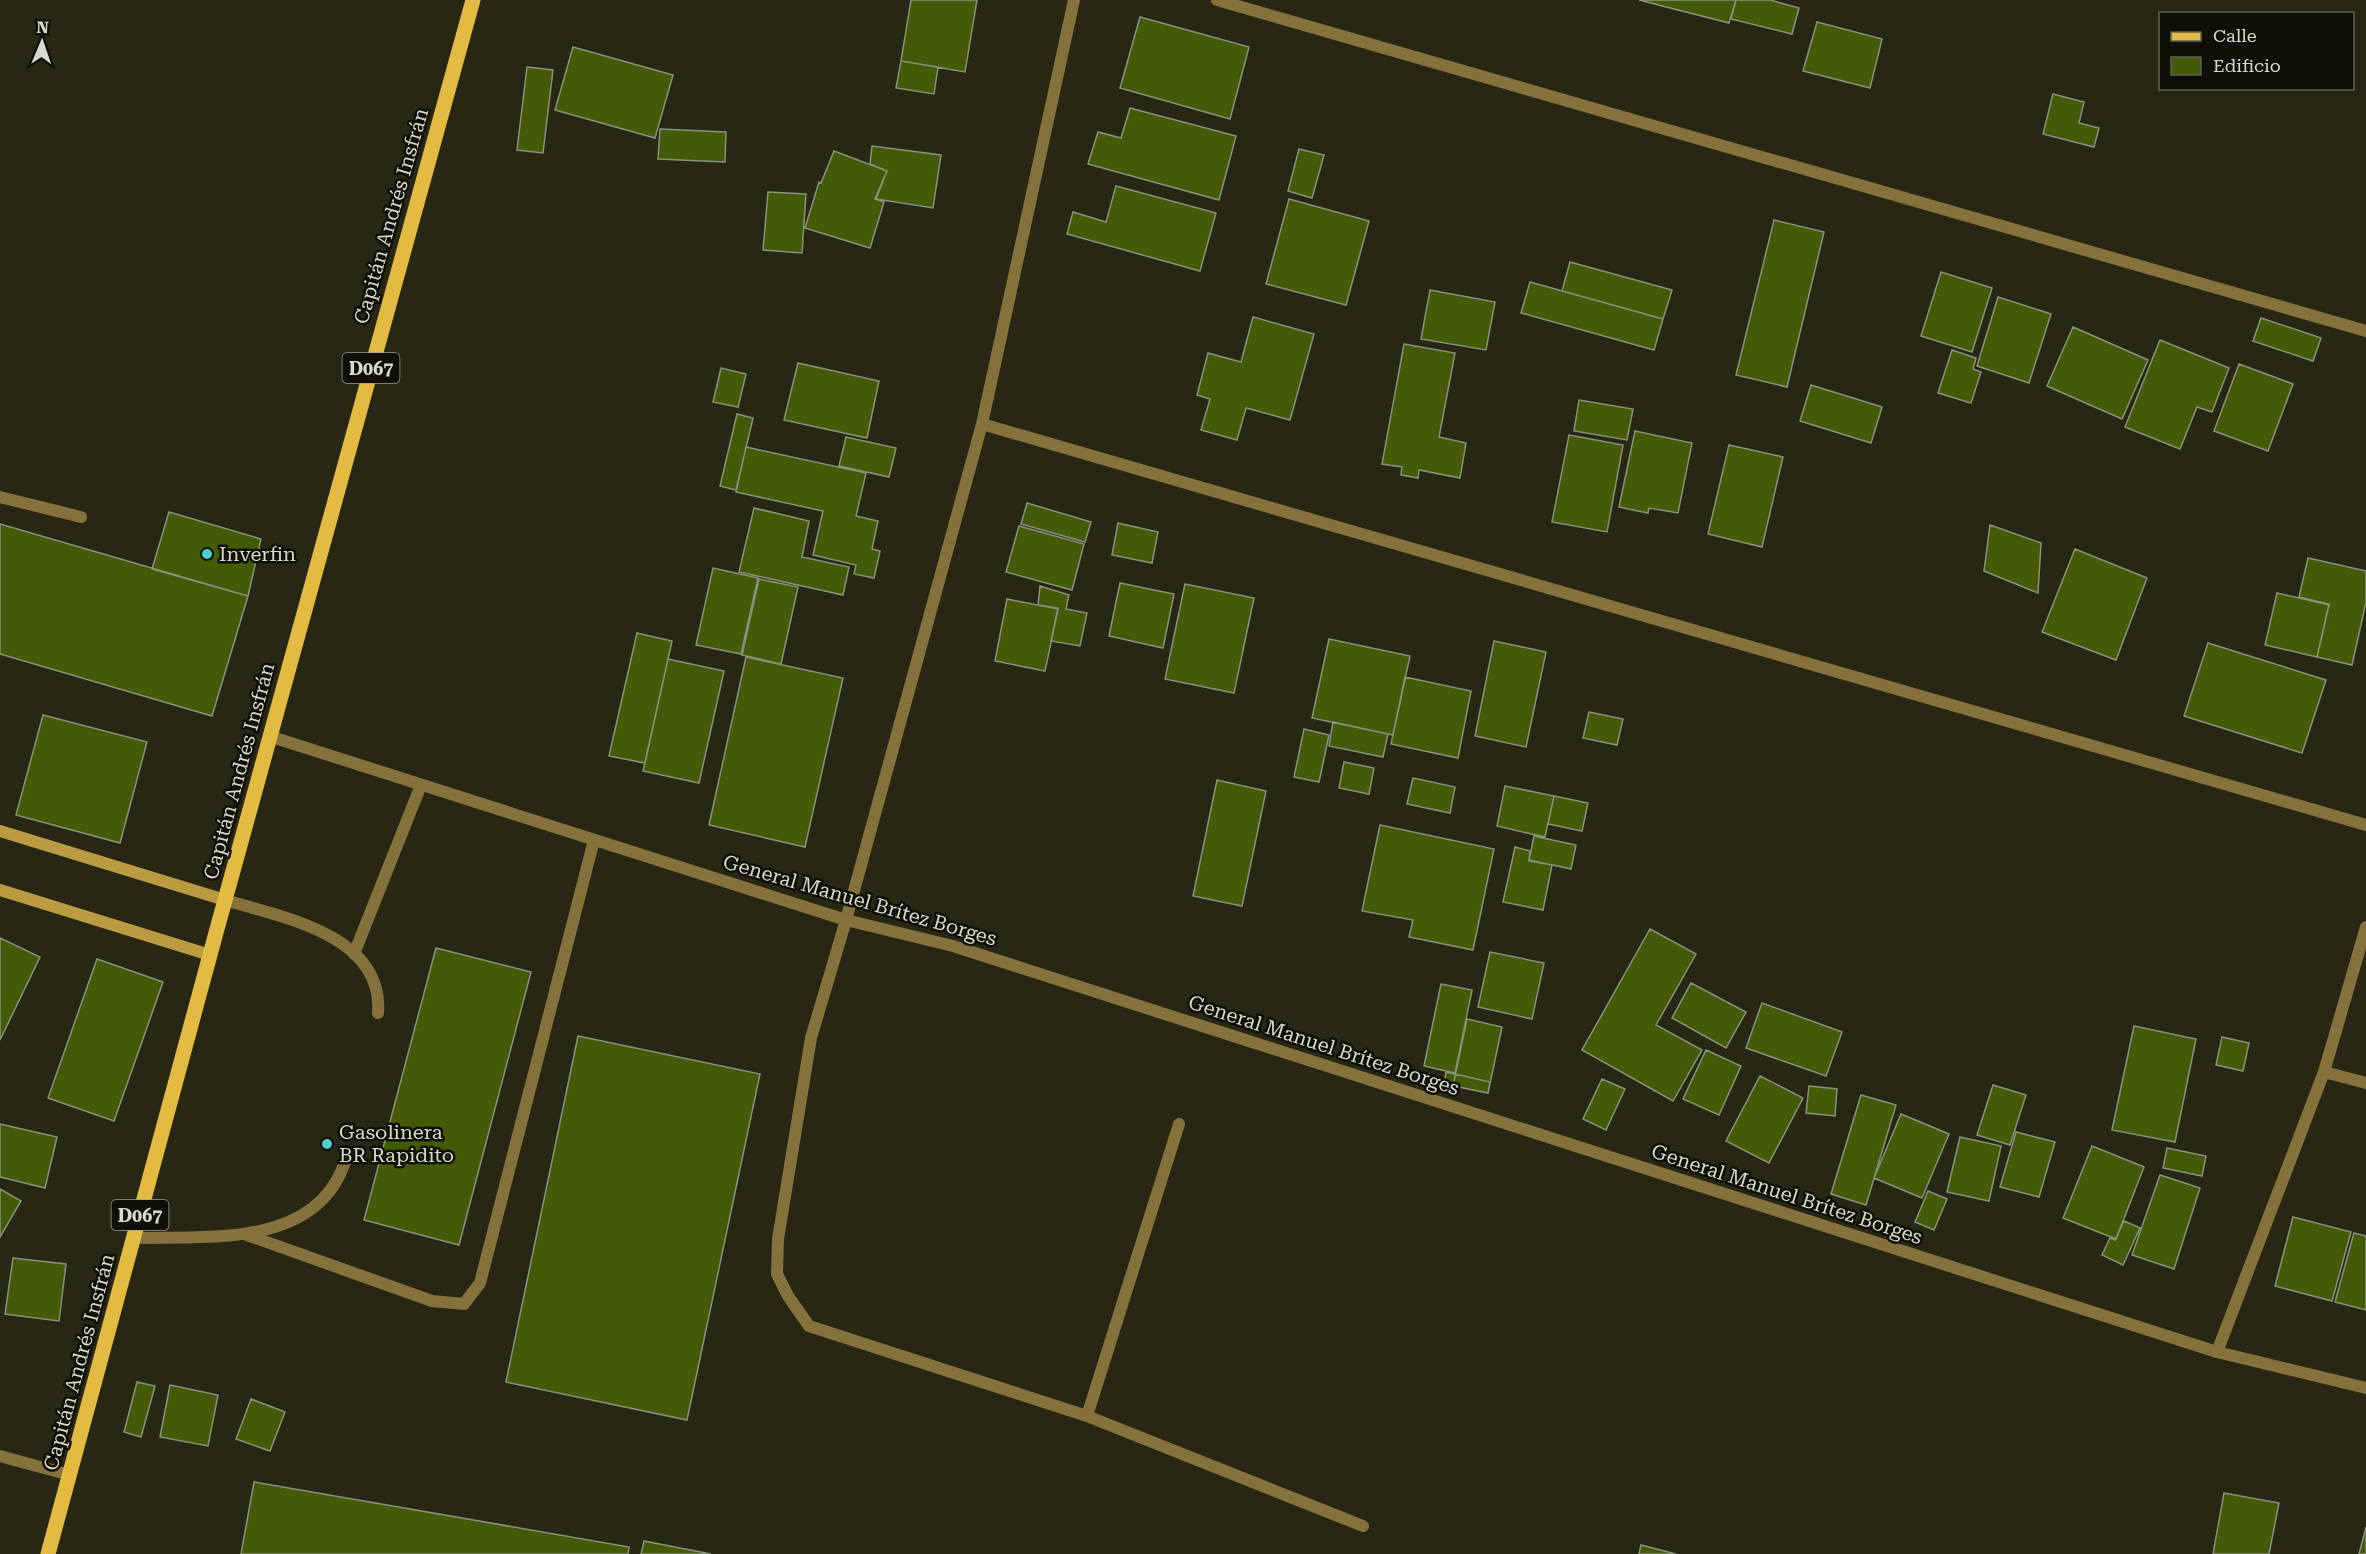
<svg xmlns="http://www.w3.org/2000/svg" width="2366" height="1554" font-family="'Roboto Serif',serif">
<rect width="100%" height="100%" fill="#272714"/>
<path fill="#435b07" stroke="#88917c" stroke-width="1.5" d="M 911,0 L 977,0 L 965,72 L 901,61 Z
M 1639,0 L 1736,0 L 1729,23 Z
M 1736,0 L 1770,0 L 1799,8 L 1792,34 L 1731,19 Z
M 1140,17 L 1249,47 L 1230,119 L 1120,88 Z
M 1817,22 L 1882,39 L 1870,88 L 1803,71 Z
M 573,47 L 673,75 L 655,138 L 555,110 Z
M 901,61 L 938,67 L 934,94 L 896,88 Z
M 527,67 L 553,70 L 543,153 L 517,150 Z
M 2053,94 L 2084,102 L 2079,123 L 2099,128 L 2094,147 L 2043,134 Z
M 1130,108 L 1236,136 L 1219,200 L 1088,164 L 1098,132 L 1121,138 Z
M 660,129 L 726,132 L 725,162 L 658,159 Z
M 872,146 L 941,155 L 933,208 L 876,199 L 887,171 L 870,164 Z
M 1299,149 L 1324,155 L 1312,198 L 1288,191 Z
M 834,151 L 887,171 L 875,199 L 884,202 L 870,248 L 805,228 L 819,182 L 821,183 Z
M 1116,186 L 1216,213 L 1200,271 L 1067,234 L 1073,212 L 1106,222 Z
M 768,192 L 806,194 L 802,253 L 763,250 Z
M 1289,199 L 1369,221 L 1346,305 L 1266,284 Z
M 1774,220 L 1824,232 L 1787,387 L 1736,375 Z
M 1570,262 L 1672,290 L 1663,319 L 1562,291 Z
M 1941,272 L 1992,288 L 1972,352 L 1921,336 Z
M 1530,282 L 1663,319 L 1654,350 L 1521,313 Z
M 1430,290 L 1495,302 L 1486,350 L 1421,339 Z
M 1998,297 L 2051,314 L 2029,383 L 1977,366 Z
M 1253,317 L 1314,334 L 1290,420 L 1246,408 L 1237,440 L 1201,430 L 1210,399 L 1197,395 L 1208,353 L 1241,362 Z
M 2261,318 L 2321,338 L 2313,361 L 2253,341 Z
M 2073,327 L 2148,360 L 2122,419 L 2047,386 Z
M 2160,340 L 2229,368 L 2212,412 L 2197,407 L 2180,449 L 2125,427 Z
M 1404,344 L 1455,353 L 1439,437 L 1466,443 L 1460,478 L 1419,470 L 1418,478 L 1401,475 L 1402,467 L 1382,464 Z
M 1952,350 L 1976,358 L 1973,369 L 1981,372 L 1971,403 L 1938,393 Z
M 798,363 L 879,381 L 867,438 L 784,420 Z
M 2239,364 L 2293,384 L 2268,451 L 2214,431 Z
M 721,368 L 746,374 L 738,407 L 713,402 Z
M 1811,385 L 1882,407 L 1871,443 L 1800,421 Z
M 1579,400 L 1633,409 L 1627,440 L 1574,431 Z
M 737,414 L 753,418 L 736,490 L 720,486 Z
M 1635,431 L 1692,443 L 1678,513 L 1649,508 L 1648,513 L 1619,507 Z
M 1569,435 L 1623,445 L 1607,532 L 1552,522 Z
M 846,437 L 896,448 L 889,477 L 839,466 Z
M 1729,445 L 1783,457 L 1762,547 L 1708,534 Z
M 746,447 L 866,473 L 856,516 L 878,521 L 872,549 L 880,551 L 874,578 L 854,574 L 856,565 L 813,555 L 823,511 L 736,492 Z
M 1027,503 L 1091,522 L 1085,542 L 1021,524 Z
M 754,508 L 809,521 L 802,557 L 849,567 L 843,595 L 739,572 Z
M 169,512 L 261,539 L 248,596 L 152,569 Z
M 1118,523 L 1158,532 L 1152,563 L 1112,555 Z
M 0,524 L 248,596 L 212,716 L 0,654 Z
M 1990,525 L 2041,543 L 2038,593 L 1984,571 Z
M 1019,526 L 1084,544 L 1072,590 L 1006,572 Z
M 2075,549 L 2147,578 L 2116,660 L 2042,632 Z
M 2308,558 L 2366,571 L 2366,602 L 2352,665 L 2317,657 L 2329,604 L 2299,597 Z
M 713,568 L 758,578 L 741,654 L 696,645 Z
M 759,579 L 798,587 L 781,664 L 742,655 Z
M 1120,583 L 1174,594 L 1163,648 L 1109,636 Z
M 1185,584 L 1254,598 L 1234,693 L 1165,679 Z
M 1040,586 L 1069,595 L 1066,609 L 1087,613 L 1080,646 L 1051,641 L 1058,608 L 1038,605 Z
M 2277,593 L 2329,605 L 2317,657 L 2265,645 Z
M 1007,599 L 1058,609 L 1045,671 L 995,661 Z
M 637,633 L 672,641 L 645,763 L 609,756 Z
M 1329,639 L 1410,656 L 1393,735 L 1312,718 Z
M 1494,641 L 1546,652 L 1526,747 L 1475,736 Z
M 2208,643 L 2326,680 L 2302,753 L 2184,716 Z
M 746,657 L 843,678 L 805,847 L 709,825 Z
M 668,659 L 724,671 L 699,783 L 643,771 Z
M 1405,677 L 1471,691 L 1458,758 L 1391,744 Z
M 1589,712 L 1623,719 L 1617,745 L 1583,738 Z
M 43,715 L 147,742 L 120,843 L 16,815 Z
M 1333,722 L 1388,734 L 1383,757 L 1329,746 Z
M 1304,729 L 1329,735 L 1319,782 L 1294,777 Z
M 1344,762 L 1374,768 L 1369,794 L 1339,788 Z
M 1413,778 L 1455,787 L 1450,813 L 1407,804 Z
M 1217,780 L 1266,791 L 1242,906 L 1193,896 Z
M 1505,786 L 1554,796 L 1545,837 L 1497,826 Z
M 1554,796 L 1588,803 L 1582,831 L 1548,824 Z
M 1380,825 L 1494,849 L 1473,950 L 1409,937 L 1413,920 L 1362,911 Z
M 1534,836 L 1576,845 L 1571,869 L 1529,860 Z
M 1515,847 L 1530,851 L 1529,861 L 1552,865 L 1543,910 L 1503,902 Z
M 1650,929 L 1696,954 L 1656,1025 L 1702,1050 L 1673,1101 L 1582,1050 Z
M 0,938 L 40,957 L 0,1040 Z
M 436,948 L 531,972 L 459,1245 L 364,1220 Z
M 1490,952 L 1544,963 L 1532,1019 L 1478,1007 Z
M 97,959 L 163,982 L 114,1121 L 48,1098 Z
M 1691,983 L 1746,1012 L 1726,1048 L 1672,1018 Z
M 1441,984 L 1472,990 L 1455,1073 L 1424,1066 Z
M 1762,1003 L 1842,1032 L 1826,1076 L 1746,1048 Z
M 1467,1019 L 1502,1027 L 1488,1093 L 1453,1086 Z
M 2134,1026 L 2196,1039 L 2175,1142 L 2112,1130 Z
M 578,1036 L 760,1074 L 687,1420 L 506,1382 Z
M 2222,1037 L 2249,1043 L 2243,1071 L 2216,1065 Z
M 1706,1050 L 1741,1066 L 1719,1115 L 1683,1099 Z
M 1446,1072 L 1490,1082 L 1488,1093 L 1444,1084 Z
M 1760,1076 L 1803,1098 L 1769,1163 L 1726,1141 Z
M 1602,1079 L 1625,1089 L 1606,1130 L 1583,1119 Z
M 1993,1085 L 2026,1095 L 2010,1145 L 1977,1135 Z
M 1809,1086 L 1837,1089 L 1835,1116 L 1806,1113 Z
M 1861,1095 L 1896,1105 L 1866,1205 L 1831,1194 Z
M 1901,1114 L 1949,1134 L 1922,1198 L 1874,1178 Z
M 0,1124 L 57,1137 L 45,1188 L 0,1177 Z
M 2016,1132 L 2055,1142 L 2039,1197 L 2000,1187 Z
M 1960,1137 L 2001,1146 L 1989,1201 L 1947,1192 Z
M 2092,1146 L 2144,1167 L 2116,1239 L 2063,1218 Z
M 2167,1148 L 2206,1156 L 2202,1176 L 2163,1168 Z
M 2160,1175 L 2200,1188 L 2174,1269 L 2132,1255 Z
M 0,1189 L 21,1201 L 0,1237 Z
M 1928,1191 L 1947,1199 L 1934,1230 L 1915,1222 Z
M 2293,1217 L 2351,1232 L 2332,1301 L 2275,1286 Z
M 2124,1221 L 2140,1228 L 2123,1265 L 2102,1255 L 2110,1238 L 2115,1240 Z
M 2354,1233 L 2366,1236 L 2366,1310 L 2335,1302 Z
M 13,1258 L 66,1264 L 59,1321 L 5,1314 Z
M 137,1382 L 155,1386 L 141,1437 L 124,1432 Z
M 170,1385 L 218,1395 L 208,1446 L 160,1437 Z
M 251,1399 L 285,1412 L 270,1451 L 236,1439 Z
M 254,1482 L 629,1547 L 628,1554 L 241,1554 Z
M 2224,1493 L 2279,1503 L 2269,1554 L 2213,1554 Z
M 2366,1527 L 2366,1554 L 2359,1554 Z
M 644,1541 L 711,1554 L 641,1554 Z
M 1641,1545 L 1676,1554 L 1639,1554 Z"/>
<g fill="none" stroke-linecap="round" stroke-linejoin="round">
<path stroke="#84713c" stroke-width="12" d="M 0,497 L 81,517
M 225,900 C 282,917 384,935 378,1013
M 846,920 L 811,1038 L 778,1239 L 777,1274 L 788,1296 L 809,1326 L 1087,1416 L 1363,1526
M 354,954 L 421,785
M 247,1235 L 432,1301 L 464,1304 L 480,1283 L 594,840
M 134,1238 C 209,1236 322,1249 347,1155
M 1087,1416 L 1179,1124"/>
<path stroke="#84713c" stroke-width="12" d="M 1217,0 L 2366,331
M 982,424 L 2366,825
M 846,920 L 982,424 L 1074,0
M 2324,1072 L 2366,1083
M 2217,1352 L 2324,1072 L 2366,927
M 0,1456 L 70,1475"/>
<path stroke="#84713c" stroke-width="12" d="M 272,737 L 846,920 L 953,946 L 2217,1352 L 2366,1388"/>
<path stroke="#ba9b41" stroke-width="12" d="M 0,831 L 225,900
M 0,890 L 210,955"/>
<path stroke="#e4bb42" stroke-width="15" d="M 48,1554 L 217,929 L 473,0"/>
</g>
<g fill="#51ccd1" stroke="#0f0f07" stroke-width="2">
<circle cx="207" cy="554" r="6"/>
<circle cx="327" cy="1144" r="6"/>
</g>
<g text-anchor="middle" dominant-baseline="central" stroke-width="5" stroke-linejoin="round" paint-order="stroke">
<g fill="#0f0f07" stroke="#9c9c92" stroke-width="1.5">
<rect x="342.5" y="353" width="57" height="30" rx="4.5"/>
<rect x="111.5" y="1200" width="57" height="30" rx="4.5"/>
</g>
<g font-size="18" font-weight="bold" fill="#d9d9cd">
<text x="371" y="368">D067</text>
<text x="140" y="1215">D067</text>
</g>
<g font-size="20" fill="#d9d9cd" stroke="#0f0f07">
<text transform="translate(391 216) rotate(-74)">Capitán Andrés Insfrán</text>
<text transform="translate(239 771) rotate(-75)">Capitán Andrés Insfrán</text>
<text transform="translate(860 900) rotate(16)">General Manuel Brítez Borges</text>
<text transform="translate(1324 1045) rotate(18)">General Manuel Brítez Borges</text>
<text transform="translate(1787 1194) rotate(18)">General Manuel Brítez Borges</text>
<text transform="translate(79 1362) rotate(-75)">Capitán Andrés Insfrán</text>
</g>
<g font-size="20" fill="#d9d9cd" stroke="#0f0f07" text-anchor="start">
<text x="219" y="554">Inverfin</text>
<text x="339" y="1132">Gasolinera<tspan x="339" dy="23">BR Rapidito</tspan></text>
</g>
</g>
<rect x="2159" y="12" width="195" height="78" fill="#0f0f07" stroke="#606056" stroke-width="1.5"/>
<rect x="2171" y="32" width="30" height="9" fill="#e4bb42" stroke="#606056" stroke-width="1.5"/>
<text x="2213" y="42" font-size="18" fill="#d9d9cd">Calle</text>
<rect x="2171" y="57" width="30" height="18" fill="#435b07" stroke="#606056" stroke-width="1.5"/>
<text x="2213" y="72" font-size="18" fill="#d9d9cd">Edificio</text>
<g transform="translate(42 42) rotate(2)" stroke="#0f0f07" stroke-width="4.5" paint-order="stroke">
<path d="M0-4.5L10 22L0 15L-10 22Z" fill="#d9d9cd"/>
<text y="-9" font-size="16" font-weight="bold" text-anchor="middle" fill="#d9d9cd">N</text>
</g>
</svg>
